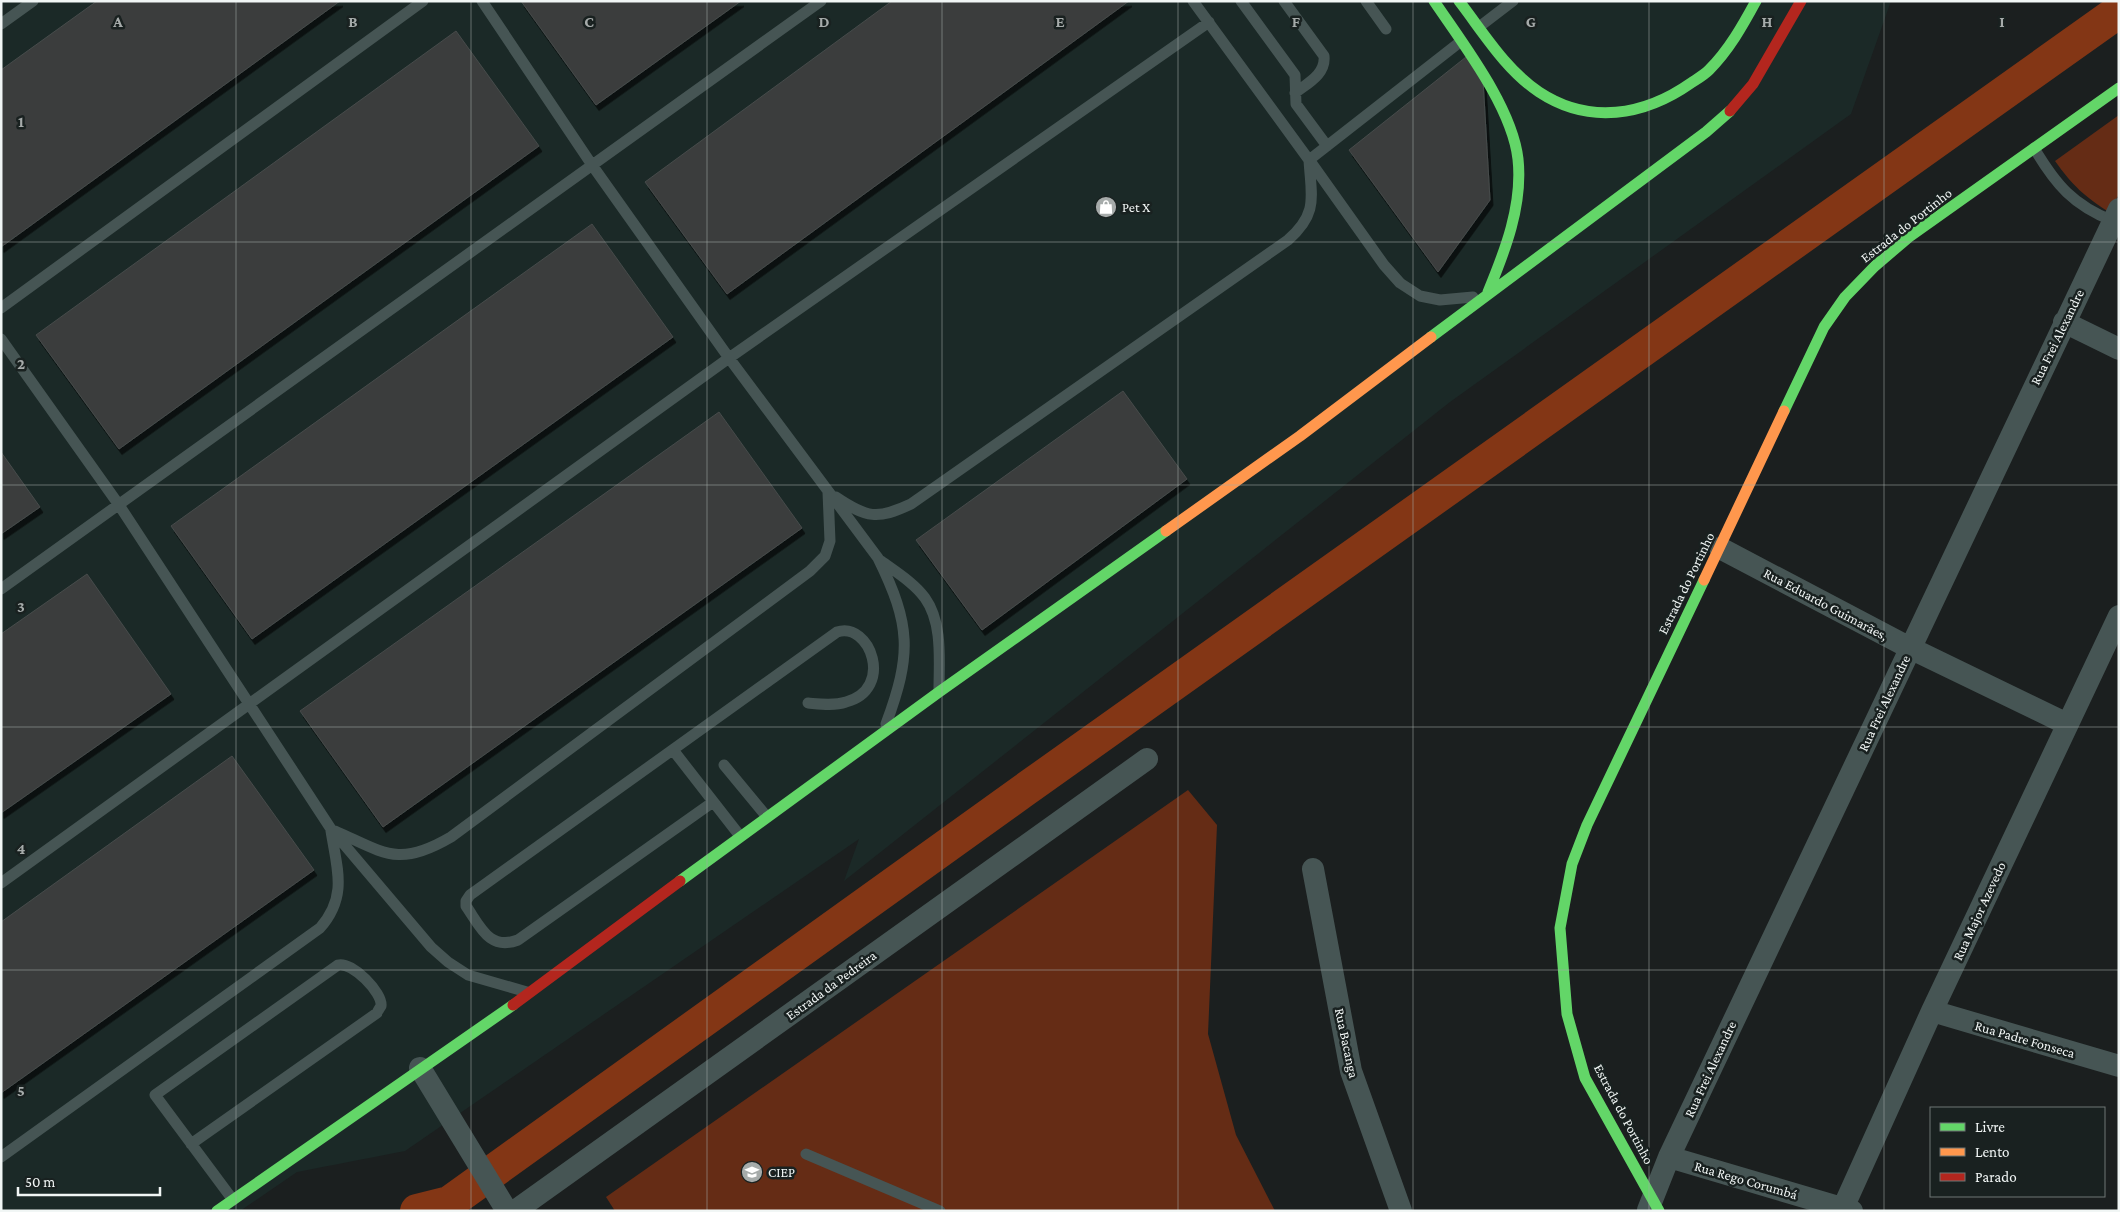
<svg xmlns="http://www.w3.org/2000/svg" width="2120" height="1212" font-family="'Crimson Pro',serif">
<defs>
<filter id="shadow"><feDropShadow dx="3" dy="5.5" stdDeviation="0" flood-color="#0009"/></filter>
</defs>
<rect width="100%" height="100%" fill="#1b1f1f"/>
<path fill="#1b2927" d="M 1,1 L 1891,1 L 1851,114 L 1450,402 L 844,881 L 859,839 L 405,1151 L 297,1172 L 240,1211 L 1,1211 Z"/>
<path fill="#652c15" d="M 2119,115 L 2119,194 L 2109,212 C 2085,197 2072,185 2055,161 Z
M 1188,790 L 1217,825 L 1208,1034 L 1236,1135 L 1275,1211 L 615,1211 L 606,1197 Z"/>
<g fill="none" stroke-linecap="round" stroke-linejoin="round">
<path stroke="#833615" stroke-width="34" d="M 417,1211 L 449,1203 L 1023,791 L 2119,11"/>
</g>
<path fill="#3a3e3d" stroke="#474b4b" filter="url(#shadow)" d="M 97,1 L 340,1 L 1,247 L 1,70 Z
M 521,1 L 741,1 L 596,105 Z
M 892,1 L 1129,1 L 727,294 L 645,182 Z
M 456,31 L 539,146 L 119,449 L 36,335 Z
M 1466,57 L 1483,80 L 1490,200 L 1438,272 L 1349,150 Z
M 592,224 L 673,337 L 252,639 L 171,526 Z
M 1123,391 L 1187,479 L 982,630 L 916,540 Z
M 719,412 L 802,528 L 383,827 L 300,711 Z
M 1,452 L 40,507 L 1,534 Z
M 87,574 L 171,694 L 1,813 L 1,634 Z
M 232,756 L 314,870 L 1,1093 L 1,922 Z"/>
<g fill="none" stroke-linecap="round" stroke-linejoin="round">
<path stroke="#465554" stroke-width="11" d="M 482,1 L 592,165 L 729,358 L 878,558 C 911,625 912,654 886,724
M 1193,1 L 1309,160 L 1460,42
M 1241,1 L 1295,75 L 1296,104 L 1327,146
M 1284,1 L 1324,56 C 1326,74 1308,83 1295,93
M 1366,1 L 1386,29
M 1,24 L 33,1
M 1479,27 L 1513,1
M 2034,148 C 2056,185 2073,205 2113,221
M 1310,161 L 1384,265 L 1400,283 L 1420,296 L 1440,300 L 1473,297
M 1,308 L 423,1
M 1,339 L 119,505 L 331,829 L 431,947 L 448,962 L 468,975 L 527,992
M 836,497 C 867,518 877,520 911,504 L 1288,240 C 1319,213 1311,196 1309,160
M 881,561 C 896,572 914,583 925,598 C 943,623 939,661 939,689
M 1,589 L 821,1
M 673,750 L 740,836
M 724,765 L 767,817
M 713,802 L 518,940 C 489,951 480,926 466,906 L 466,901 L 470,895 L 837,632 C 870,621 895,689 846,702 C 834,706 820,704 808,703
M 335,831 C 385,853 398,868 451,837 L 810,571 L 825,556 L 830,541 L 828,492
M 1,883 L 729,358 L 1209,22
M 191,1144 L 377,1013 C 377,1012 381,1006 381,1006 C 383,993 352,961 338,965 L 155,1095 C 181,1130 207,1165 233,1200
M 806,1154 L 940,1211
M 1,1157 L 320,928 C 348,896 337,869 331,831"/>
<path stroke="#465554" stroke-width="22" d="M 2064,322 L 2119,349
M 1720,548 L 1910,648 L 2067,724
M 1313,869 L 1351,1071 L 1401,1211
M 1932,1011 L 2119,1066
M 420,1068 L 507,1211
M 1669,1157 L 1852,1211
M 1843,1208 L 1932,1011 L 2119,616
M 1648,1210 L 1669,1157 L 2119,209
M 515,1211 L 1147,759"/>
<path stroke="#63d668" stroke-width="11" d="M 1434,1 C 1463,44 1512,107 1518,159 C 1523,205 1505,251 1488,292
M 1459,1 C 1483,32 1505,69 1539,92 C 1589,125 1644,116 1691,83 C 1697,79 1704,75 1709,70 C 1729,50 1743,25 1756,1
M 1431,337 L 1706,132 L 1730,111
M 1784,411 L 1824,327 L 1845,297 L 1875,266 L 1909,237 L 2119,88
M 680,881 L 939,692 L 1166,531
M 217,1211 L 513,1005
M 1659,1211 L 1585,1078 L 1567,1014 L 1560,928 L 1572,864 L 1587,825 L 1704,580"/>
<path stroke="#ff974d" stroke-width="11" d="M 1166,531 L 1300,436 L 1431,337
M 1704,580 L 1784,411"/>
<path stroke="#b3261e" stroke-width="11" d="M 1730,111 L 1753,84 L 1801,1
M 513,1005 L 680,881"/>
</g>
<path fill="none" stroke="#a6abaa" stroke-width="1" stroke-opacity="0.55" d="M 236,1 L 236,1211M 471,1 L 471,1211M 707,1 L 707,1211M 942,1 L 942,1211M 1178,1 L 1178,1211M 1413,1 L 1413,1211M 1649,1 L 1649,1211M 1884,1 L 1884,1211M 1,242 L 2119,242M 1,485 L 2119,485M 1,727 L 2119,727M 1,970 L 2119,970"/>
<defs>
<g id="shop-disc" transform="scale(1.125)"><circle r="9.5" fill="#a6abaa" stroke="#192120"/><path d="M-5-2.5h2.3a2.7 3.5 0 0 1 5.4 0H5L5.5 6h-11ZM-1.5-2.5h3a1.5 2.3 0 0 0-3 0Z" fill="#fff"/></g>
<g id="school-disc" transform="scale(1.125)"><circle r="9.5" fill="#a6abaa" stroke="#192120"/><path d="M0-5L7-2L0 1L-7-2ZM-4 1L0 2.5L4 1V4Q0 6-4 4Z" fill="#fff"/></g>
</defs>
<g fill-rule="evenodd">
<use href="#shop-disc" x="1106" y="207"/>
<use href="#school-disc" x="752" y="1172"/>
</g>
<g text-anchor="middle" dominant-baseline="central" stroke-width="5" stroke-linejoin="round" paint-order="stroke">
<g font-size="14" fill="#f1f6f5" stroke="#192120" text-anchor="start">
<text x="1122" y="207">Pet X</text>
<text x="768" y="1172">CIEP</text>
</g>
<g font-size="14" fill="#f1f6f5" stroke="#192120">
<text transform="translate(1906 225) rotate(-38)">Estrada do Portinho</text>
<text transform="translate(2057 337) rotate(-64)">Rua Frei Alexandre</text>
<text transform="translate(1686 583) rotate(-64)">Estrada do Portinho</text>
<text transform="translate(1826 604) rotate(28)">Rua Eduardo Guimarães,</text>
<text transform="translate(1884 703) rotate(-65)">Rua Frei Alexandre</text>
<text transform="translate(1979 911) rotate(-65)">Rua Major Azevedo</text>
<text transform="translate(831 985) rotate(-36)">Estrada da Pedreira</text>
<text transform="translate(2025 1039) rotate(16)">Rua Padre Fonseca</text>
<text transform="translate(1347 1043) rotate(78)">Rua Bacanga</text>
<text transform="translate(1710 1069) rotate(-65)">Rua Frei Alexandre</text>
<text transform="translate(1624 1114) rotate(62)">Estrada do Portinho</text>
<text transform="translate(1746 1180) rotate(16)">Rua Rego Corumbá</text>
</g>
</g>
<g font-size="16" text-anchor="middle" font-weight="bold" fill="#a6abaa" stroke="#192120" stroke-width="5" stroke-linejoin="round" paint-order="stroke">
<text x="118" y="27">A</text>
<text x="353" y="27">B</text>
<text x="589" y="27">C</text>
<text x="824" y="27">D</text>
<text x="1060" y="27">E</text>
<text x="1296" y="27">F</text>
<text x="1531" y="27">G</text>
<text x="1767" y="27">H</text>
<text x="2002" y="27">I</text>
<text x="21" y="127">1</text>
<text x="21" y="369">2</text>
<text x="21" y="612">3</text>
<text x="21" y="854">4</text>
<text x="21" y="1096">5</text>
</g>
<rect width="2120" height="1212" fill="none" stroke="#f1f6f5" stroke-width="5"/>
<rect x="1930" y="1107" width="175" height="90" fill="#192120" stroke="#6f7675"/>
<rect x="1940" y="1123" width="25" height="8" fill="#63d668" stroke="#6f7675"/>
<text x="1975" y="1132" font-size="15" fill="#f1f6f5">Livre</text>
<rect x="1940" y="1148" width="25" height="8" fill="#ff974d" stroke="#6f7675"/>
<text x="1975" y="1157" font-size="15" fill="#f1f6f5">Lento</text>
<rect x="1940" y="1173" width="25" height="8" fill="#b3261e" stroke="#6f7675"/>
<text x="1975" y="1182" font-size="15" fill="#f1f6f5">Parado</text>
<path d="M18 1187v8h142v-8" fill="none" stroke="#f1f6f5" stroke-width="2.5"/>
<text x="25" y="1187" font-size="15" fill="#f1f6f5" stroke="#192120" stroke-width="4" paint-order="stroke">50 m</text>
</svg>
